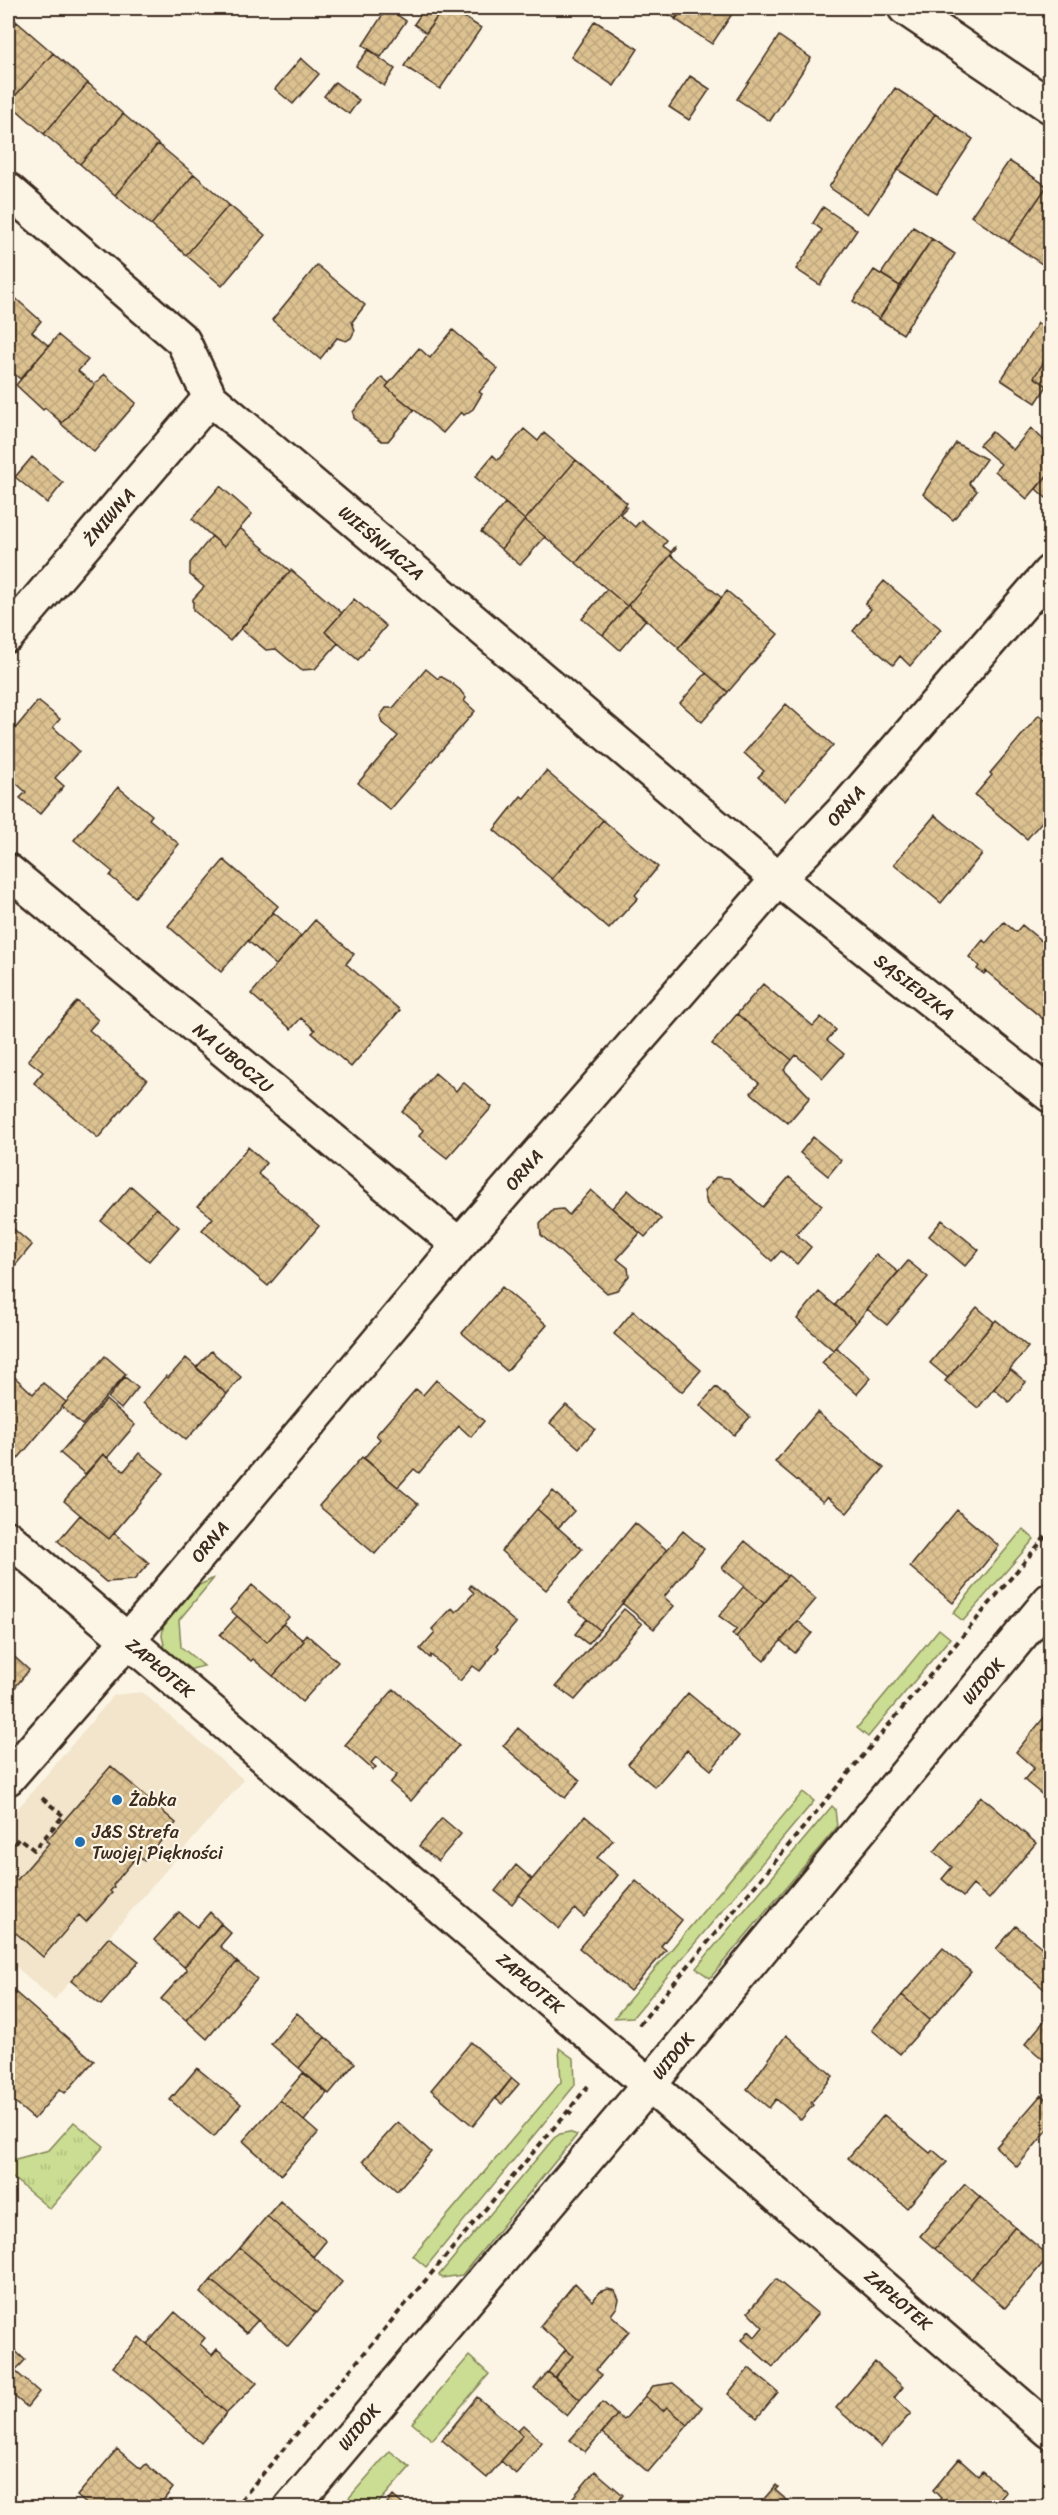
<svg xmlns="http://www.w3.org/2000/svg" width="1058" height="2515" font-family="Sriracha,sans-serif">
<defs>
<pattern id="park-tufts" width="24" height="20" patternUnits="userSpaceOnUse" patternTransform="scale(1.5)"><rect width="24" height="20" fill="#cadd92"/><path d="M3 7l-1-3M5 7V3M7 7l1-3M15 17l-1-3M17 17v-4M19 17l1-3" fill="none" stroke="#aebe7d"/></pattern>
<pattern id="building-cross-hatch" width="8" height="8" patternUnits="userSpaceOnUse" patternTransform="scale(1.5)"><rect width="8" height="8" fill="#dcc191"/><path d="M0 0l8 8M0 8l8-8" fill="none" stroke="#bea67d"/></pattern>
</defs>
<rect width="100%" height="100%" fill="#fcf5e5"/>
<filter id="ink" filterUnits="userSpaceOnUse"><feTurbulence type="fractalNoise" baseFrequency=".0167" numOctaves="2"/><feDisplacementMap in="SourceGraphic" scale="12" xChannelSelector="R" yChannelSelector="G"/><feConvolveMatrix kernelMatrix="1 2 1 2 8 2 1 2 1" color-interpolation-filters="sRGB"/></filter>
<g filter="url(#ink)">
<path fill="#f2e5cc" d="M 142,1692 L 244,1780 L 54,2000 L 8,1960 L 8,1820 L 114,1695 Z"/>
<path fill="#cadd92" stroke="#828458" stroke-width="1.5" d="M 1023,1529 L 1034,1539 L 963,1621 L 953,1613 Z
M 214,1578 L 179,1620 L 181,1647 L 204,1666 L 188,1670 L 165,1649 L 162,1636 L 164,1622 L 193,1588 Z
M 939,1629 L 950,1638 L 868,1737 L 857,1728 Z
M 803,1792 L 814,1801 L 633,2017 L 614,2018 Z
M 832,1806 L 835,1809 L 837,1827 L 710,1978 L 696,1968 Z
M 559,2048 L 574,2059 L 575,2085 L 426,2267 L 413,2256 L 561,2082 Z
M 569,2132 L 577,2135 L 462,2275 L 442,2278 L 439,2275 L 554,2138 L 560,2134 Z
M 469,2356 L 489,2374 L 432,2440 L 412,2423 Z
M 390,2451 L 410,2467 L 375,2507 L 341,2507 Z"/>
<path fill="url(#park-tufts)" stroke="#828458" stroke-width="1.5" d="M 74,2122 L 104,2146 L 50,2209 L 8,2174 L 8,2161 L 49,2150 Z"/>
<path fill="url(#building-cross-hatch)" stroke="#3b2a1e" stroke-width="1.5" d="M 387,8 L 406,21 L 381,57 L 363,45 Z
M 425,8 L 443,8 L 426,33 L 414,24 Z
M 443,8 L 450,8 L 481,28 L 440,89 L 404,66 Z
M 659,8 L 683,8 L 676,19 Z
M 683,8 L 736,8 L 712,44 L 675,19 Z
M 8,14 L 17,22 L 8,33 Z
M 595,21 L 638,49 L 614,86 L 571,57 Z
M 17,22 L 53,53 L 9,103 L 8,33 Z
M 779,36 L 811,58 L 770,121 L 737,99 Z
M 368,50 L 395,69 L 384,86 L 356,66 Z
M 53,53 L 88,83 L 44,134 L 9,103 Z
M 301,58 L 319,74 L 293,104 L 275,89 Z
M 690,76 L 710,89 L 689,120 L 669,107 Z
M 335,82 L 359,100 L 349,114 L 324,96 Z
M 88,83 L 123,114 L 80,164 L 44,134 Z
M 895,88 L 935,114 L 868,214 L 829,187 Z
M 123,114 L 158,144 L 115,195 L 80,164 Z
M 935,114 L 973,139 L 937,194 L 898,170 Z
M 158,144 L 194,174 L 151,225 L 115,195 Z
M 1009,161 L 1047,186 L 1009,242 L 971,216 Z
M 194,174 L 229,205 L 186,255 L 151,225 Z
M 1047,186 L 1050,189 L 1050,265 L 1048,268 L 1009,242 Z
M 229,205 L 265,235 L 222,286 L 186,255 Z
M 823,207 L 857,230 L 820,285 L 796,269 L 822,230 L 813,223 Z
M 913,227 L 932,239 L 900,286 L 881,274 Z
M 932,239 L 955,254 L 903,334 L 879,319 Z
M 317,265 L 365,305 L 352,322 L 355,330 L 351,338 L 346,341 L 337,338 L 320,359 L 272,320 Z
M 874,270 L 900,286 L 879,319 L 853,301 Z
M 13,296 L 41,321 L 32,332 L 49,346 L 20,379 L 8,368 L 8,302 Z
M 1038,323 L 1050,332 L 1050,353 L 1034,377 L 1047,386 L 1036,403 L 1001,380 Z
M 453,330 L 498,369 L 479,392 L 482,394 L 473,409 L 464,415 L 461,412 L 443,433 L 386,387 L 419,348 L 430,358 Z
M 58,335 L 88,360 L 78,371 L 95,385 L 62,423 L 45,408 L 43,410 L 16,385 Z
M 1050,353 L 1050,388 L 1034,377 Z
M 104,374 L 136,403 L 94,452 L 61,424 Z
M 382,377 L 389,383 L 386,387 L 414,410 L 388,441 L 382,441 L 354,418 L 353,412 Z
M 1031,428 L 1050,446 L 1050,472 L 1027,499 L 995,471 L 1001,464 L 979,445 L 992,432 L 1013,450 Z
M 524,429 L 538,441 L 544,433 L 576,460 L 525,520 L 475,477 L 493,455 L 498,460 Z
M 956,443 L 986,459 L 969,483 L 977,491 L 953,520 L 923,494 Z
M 32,457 L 63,483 L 47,503 L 15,477 Z
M 576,460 L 627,503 L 576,563 L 525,520 Z
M 1050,472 L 1050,493 L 1046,498 L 1036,489 Z
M 220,486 L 252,514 L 224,547 L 192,519 Z
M 505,503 L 525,520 L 501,549 L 481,532 Z
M 625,505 L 627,507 L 620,514 L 635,527 L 641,520 L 667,541 L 663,546 L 671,552 L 675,547 L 676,549 L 627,606 L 576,563 Z
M 525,520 L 545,537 L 520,565 L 501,549 Z
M 240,528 L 290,571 L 230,641 L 193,610 L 193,599 L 204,587 L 190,575 L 190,563 L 212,536 L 224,547 Z
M 671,555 L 722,598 L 679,648 L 628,605 Z
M 291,570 L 342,613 L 325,632 L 338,643 L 315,669 L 301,670 L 276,649 L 266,650 L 241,629 Z
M 884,581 L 941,629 L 910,666 L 900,656 L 893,665 L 853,631 L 871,609 L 865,604 Z
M 607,589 L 627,606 L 603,635 L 582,619 Z
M 727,591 L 778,634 L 728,692 L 678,649 Z
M 354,599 L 386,626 L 358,660 L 325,632 Z
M 628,605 L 646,619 L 620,650 L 603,635 Z
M 426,669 L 438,679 L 440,676 L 449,681 L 460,690 L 466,698 L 464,701 L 475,711 L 390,810 L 358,783 L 398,736 L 382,723 L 380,716 L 386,708 L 393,708 Z
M 706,673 L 728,692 L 702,722 L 680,703 Z
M 38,701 L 60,719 L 53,727 L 79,751 L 55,778 L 64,786 L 40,814 L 20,798 L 26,792 L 8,776 L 8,737 Z
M 786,704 L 833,745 L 785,801 L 758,777 L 764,771 L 744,753 Z
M 1039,715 L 1050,724 L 1050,815 L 1046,821 L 1044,819 L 1027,839 L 975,795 L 992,775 L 990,773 Z
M 546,771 L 603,820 L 552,879 L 494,830 L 521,796 L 524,798 Z
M 118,787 L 152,815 L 149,819 L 179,844 L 135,897 L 110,876 L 113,872 L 74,840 Z
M 935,815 L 982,854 L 941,903 L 894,864 Z
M 603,820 L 658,867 L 635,895 L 638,898 L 609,929 L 552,879 Z
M 224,860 L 278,906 L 221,972 L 168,926 Z
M 273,912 L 301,936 L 276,965 L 248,941 Z
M 315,920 L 354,954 L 346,964 L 400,1010 L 351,1067 L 312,1033 L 315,1030 L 301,1018 L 291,1029 L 251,994 Z
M 1004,922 L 1016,932 L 1022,925 L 1050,948 L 1050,954 L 1047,958 L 1050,960 L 1050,1025 L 986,971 L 984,974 L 977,969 L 979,966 L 969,957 L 983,940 L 986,943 Z
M 763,984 L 813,1026 L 821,1017 L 836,1030 L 827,1040 L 844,1054 L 823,1078 L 796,1055 L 792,1060 L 737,1014 Z
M 77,1001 L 98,1020 L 89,1030 L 147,1080 L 98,1138 L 34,1083 L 43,1072 L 28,1060 Z
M 737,1014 L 792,1060 L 784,1070 L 810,1097 L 788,1123 L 751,1093 L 759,1083 L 712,1044 Z
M 435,1073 L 456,1091 L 463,1082 L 492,1107 L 447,1158 L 419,1136 L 423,1130 L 402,1112 Z
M 813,1137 L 841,1160 L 828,1176 L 800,1153 Z
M 248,1147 L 266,1163 L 258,1174 L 319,1226 L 268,1286 L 202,1230 L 213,1218 L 198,1206 Z
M 716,1177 L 729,1178 L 763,1207 L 789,1177 L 822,1205 L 796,1234 L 811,1247 L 797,1264 L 781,1251 L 772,1261 L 707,1204 L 704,1191 Z
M 131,1186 L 156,1208 L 127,1242 L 101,1221 Z
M 591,1190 L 640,1233 L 617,1259 L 628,1268 L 629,1276 L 617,1290 L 607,1293 L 541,1235 L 540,1224 L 553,1210 L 563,1209 L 569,1215 Z
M 628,1190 L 661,1219 L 645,1237 L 612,1208 Z
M 156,1208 L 179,1227 L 149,1261 L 127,1242 Z
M 942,1220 L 979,1250 L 965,1266 L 929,1236 Z
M 8,1224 L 32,1245 L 9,1273 L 8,1272 Z
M 876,1254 L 898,1272 L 856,1323 L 835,1305 Z
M 908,1261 L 928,1277 L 887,1325 L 867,1309 Z
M 502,1287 L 547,1325 L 507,1371 L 462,1333 Z
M 819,1292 L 856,1323 L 833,1350 L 797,1319 Z
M 977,1307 L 994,1322 L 948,1378 L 930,1363 Z
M 633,1311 L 701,1370 L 682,1392 L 614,1334 Z
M 996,1320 L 1028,1347 L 978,1408 L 945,1381 Z
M 836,1347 L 871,1378 L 857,1394 L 822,1363 Z
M 211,1351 L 241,1377 L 227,1394 L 196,1368 Z
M 105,1356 L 126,1374 L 82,1425 L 62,1407 Z
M 186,1358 L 227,1394 L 186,1440 L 143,1403 L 166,1376 L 168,1378 Z
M 1010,1369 L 1026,1382 L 1009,1402 L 994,1389 Z
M 8,1371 L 33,1394 L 43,1383 L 66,1402 L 16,1461 L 8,1454 Z
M 125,1377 L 138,1388 L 121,1409 L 108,1398 Z
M 436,1380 L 484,1421 L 471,1437 L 459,1426 L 419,1473 L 414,1469 L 398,1487 L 364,1458 L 380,1439 L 376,1435 L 416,1389 L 423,1395 Z
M 716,1387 L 750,1417 L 734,1435 L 700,1405 Z
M 106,1400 L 135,1425 L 107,1458 L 103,1454 L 85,1474 L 60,1453 Z
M 566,1405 L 595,1429 L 579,1448 L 550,1423 Z
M 817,1412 L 884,1468 L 847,1513 L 827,1497 L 823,1502 L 775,1462 Z
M 139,1453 L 164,1473 L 109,1539 L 64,1501 L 103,1454 L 124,1471 Z
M 362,1457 L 418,1504 L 375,1554 L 319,1506 Z
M 553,1491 L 574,1511 L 558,1528 L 537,1509 Z
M 537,1509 L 582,1549 L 546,1590 L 501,1551 Z
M 957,1510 L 999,1546 L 953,1603 L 910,1567 Z
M 80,1515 L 109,1539 L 114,1533 L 149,1563 L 134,1580 L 106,1582 L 58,1541 Z
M 635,1523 L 667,1550 L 600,1630 L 568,1603 Z
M 683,1531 L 704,1549 L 664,1597 L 674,1606 L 654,1629 L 622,1603 Z
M 745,1541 L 787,1576 L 764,1603 L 722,1568 Z
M 788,1575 L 816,1599 L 764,1661 L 736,1637 Z
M 252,1585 L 289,1617 L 267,1642 L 230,1610 Z
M 471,1585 L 516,1623 L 497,1645 L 499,1648 L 480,1671 L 473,1666 L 460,1681 L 431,1655 L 430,1658 L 420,1649 L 435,1632 L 432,1629 L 452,1608 L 456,1612 L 474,1593 L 469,1588 Z
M 744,1586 L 764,1603 L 736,1637 L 732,1634 L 737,1629 L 719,1616 Z
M 624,1609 L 642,1624 L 575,1700 L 556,1686 Z
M 237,1616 L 267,1642 L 283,1624 L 304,1641 L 273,1676 L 253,1659 L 251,1661 L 220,1635 Z
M 587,1619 L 600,1630 L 588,1644 L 575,1634 Z
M 798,1621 L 812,1633 L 795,1653 L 781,1641 Z
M 306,1634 L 338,1662 L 302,1702 L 273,1676 L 304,1641 L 302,1639 Z
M 8,1651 L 29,1670 L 8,1696 Z
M 394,1689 L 459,1745 L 411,1801 L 390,1783 L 397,1775 L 376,1757 L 371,1763 L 376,1767 L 373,1770 L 345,1745 Z
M 688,1693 L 739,1736 L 711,1770 L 687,1750 L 655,1787 L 628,1764 Z
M 1050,1710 L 1050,1801 L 1024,1780 L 1034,1768 L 1016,1752 Z
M 518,1728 L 580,1780 L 565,1798 L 503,1746 Z
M 111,1766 L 176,1823 L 144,1861 L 138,1855 L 113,1885 L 114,1887 L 110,1891 L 112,1893 L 86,1922 L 79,1915 L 43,1957 L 16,1933 L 12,1938 L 8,1934 L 8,1873 L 17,1880 L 49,1843 L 46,1841 Z
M 981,1796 L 1036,1843 L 989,1899 L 973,1885 L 963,1897 L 942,1879 L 952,1867 L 934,1852 Z
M 585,1816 L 613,1840 L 597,1858 L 618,1875 L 584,1917 L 575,1909 L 559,1929 L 519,1895 Z
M 442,1818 L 461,1834 L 438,1861 L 419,1846 Z
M 516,1865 L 532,1879 L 512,1904 L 495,1891 Z
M 636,1881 L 682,1920 L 661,1946 L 666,1950 L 630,1991 L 579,1948 Z
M 179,1912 L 197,1927 L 210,1912 L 221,1923 L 184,1967 L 154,1940 Z
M 221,1924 L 231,1933 L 220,1946 L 237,1962 L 186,2020 L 161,1999 L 187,1970 L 184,1967 Z
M 1016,1926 L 1050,1954 L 1050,1994 L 996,1949 Z
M 109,1937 L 139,1961 L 101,2005 L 71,1981 Z
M 943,1948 L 971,1972 L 930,2020 L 902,1995 Z
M 237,1962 L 257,1979 L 207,2039 L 186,2020 Z
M 8,1986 L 94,2061 L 65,2093 L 60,2089 L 34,2119 L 8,2097 Z
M 902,1995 L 930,2020 L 900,2054 L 872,2030 Z
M 297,2013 L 325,2037 L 299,2068 L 271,2044 Z
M 1050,2014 L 1050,2065 L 1025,2044 Z
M 786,2035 L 833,2076 L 811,2103 L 813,2105 L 801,2120 L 776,2099 L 769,2108 L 747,2089 Z
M 325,2037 L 355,2063 L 329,2094 L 299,2068 Z
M 471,2042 L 512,2078 L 473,2126 L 431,2090 Z
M 197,2068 L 241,2104 L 214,2137 L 170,2100 Z
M 303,2073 L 327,2093 L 304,2121 L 280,2100 Z
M 512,2078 L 519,2084 L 502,2104 L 496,2099 Z
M 1041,2095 L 1050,2103 L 1050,2127 L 1017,2167 L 996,2147 Z
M 280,2100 L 318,2133 L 281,2175 L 243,2141 Z
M 884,2115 L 930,2153 L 933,2150 L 947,2162 L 907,2208 L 848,2158 Z
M 398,2122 L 431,2152 L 397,2191 L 363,2161 Z
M 965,2184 L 980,2197 L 935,2249 L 920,2236 Z
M 980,2197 L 1015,2227 L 971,2279 L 935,2249 Z
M 280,2201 L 326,2241 L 313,2257 L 267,2216 Z
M 267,2216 L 342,2282 L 316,2313 L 240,2248 Z
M 1015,2227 L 1049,2256 L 1005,2308 L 971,2279 Z
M 240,2248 L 316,2313 L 288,2346 L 211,2280 Z
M 776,2279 L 818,2314 L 773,2367 L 742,2340 L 749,2331 L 755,2337 L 763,2327 L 748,2312 Z
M 211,2280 L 258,2320 L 246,2333 L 200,2293 Z
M 575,2283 L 593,2301 L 599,2292 L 608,2289 L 615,2291 L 619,2299 L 617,2307 L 611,2315 L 629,2331 L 596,2370 L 602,2375 L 580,2400 L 555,2377 L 573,2356 L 540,2326 Z
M 175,2312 L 205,2338 L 200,2344 L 212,2355 L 217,2349 L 257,2383 L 227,2413 L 147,2344 Z
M 139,2337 L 227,2413 L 201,2443 L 151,2397 L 113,2367 Z
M 8,2344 L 25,2360 L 15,2371 L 39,2392 L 27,2407 L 8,2391 Z
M 566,2349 L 573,2356 L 555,2377 L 548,2372 Z
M 875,2362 L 903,2387 L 894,2398 L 911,2413 L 881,2447 L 836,2408 Z
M 749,2368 L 778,2392 L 757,2418 L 728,2394 Z
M 548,2372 L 580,2400 L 567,2416 L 534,2388 Z
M 673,2383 L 702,2407 L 688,2425 L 667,2407 L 663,2411 L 645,2396 L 653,2386 Z
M 645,2396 L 663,2411 L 667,2407 L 688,2425 L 648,2472 L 602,2433 L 617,2415 L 624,2420 Z
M 477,2397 L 523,2435 L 487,2478 L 442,2440 Z
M 603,2402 L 617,2415 L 585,2452 L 570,2440 Z
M 523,2425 L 542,2442 L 516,2474 L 501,2461 L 523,2435 L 518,2430 Z
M 117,2449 L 141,2469 L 146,2464 L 173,2488 L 157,2508 L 91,2508 L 77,2496 Z
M 959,2459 L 978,2476 L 982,2471 L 1006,2492 L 993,2508 L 933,2508 L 941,2498 L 933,2490 Z
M 595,2471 L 623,2495 L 613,2508 L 564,2508 Z
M 776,2485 L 778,2487 L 775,2490 L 796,2508 L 756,2508 Z
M 393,2496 L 407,2508 L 383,2508 Z"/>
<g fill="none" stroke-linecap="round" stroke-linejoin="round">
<g stroke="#3b2a1e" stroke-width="38">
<path id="street" d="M 905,8 L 1050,106
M 8,190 L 183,341 L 210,398 L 778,879 L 1050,1095
M 8,635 L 210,398
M 8,871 L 459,1245
M 8,1538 L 649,2085 L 1050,2431
M 8,1778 L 128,1640 L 459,1245 L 778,879 L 845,809 L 1050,572"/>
</g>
<g stroke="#3b2a1e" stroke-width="38">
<path id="secondary" d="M 291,2508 L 649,2085 L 1050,1600"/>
</g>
<path stroke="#3b2a1e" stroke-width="4" stroke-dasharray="6 4.5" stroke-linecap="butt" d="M 42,1798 L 66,1818
M 8,1852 L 19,1838 L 34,1850 L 63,1816
M 639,2025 L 1050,1531
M 572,2114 L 568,2111 L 588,2086
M 234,2508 L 568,2111"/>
<use href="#street" stroke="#fcf5e5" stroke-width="33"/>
<use href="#secondary" stroke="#fcf5e5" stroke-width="33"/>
</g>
</g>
<g fill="#1f6fb2" stroke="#fcf5e5" stroke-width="2">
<circle cx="117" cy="1800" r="6"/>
<circle cx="80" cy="1842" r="6"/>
</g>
<g text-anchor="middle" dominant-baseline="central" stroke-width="4.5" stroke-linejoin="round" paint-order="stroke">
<g font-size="18" fill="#3b2a1e" stroke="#fcf5e5">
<text transform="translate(109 517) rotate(-49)">ŻNIWNA</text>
<text transform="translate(381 543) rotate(40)">WIEŚNIACZA</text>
<text transform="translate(846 806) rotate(-48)">ORNA</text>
<text transform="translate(914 987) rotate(38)">SĄSIEDZKA</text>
<text transform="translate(233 1058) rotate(40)">NA UBOCZU</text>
<text transform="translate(524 1170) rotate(-49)">ORNA</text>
<text transform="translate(210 1542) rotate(-50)">ORNA</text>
<text transform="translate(160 1668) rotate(40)">ZAPŁOTEK</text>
<text transform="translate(983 1681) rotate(-50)">WIDOK</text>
<text transform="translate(530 1983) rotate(41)">ZAPŁOTEK</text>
<text transform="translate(673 2056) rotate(-51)">WIDOK</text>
<text transform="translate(898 2300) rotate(41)">ZAPŁOTEK</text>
<text transform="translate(359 2427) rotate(-50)">WIDOK</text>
</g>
<g font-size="18" fill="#3b2a1e" stroke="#fcf5e5" text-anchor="start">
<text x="129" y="1800">Żabka</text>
<text x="92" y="1832">J&amp;S Strefa<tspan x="92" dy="21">Twojej Piękności</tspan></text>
</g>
</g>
<rect width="1058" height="2515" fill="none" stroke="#fcf5e5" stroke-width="30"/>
<rect x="15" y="15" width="1028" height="2485" fill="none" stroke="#3b2a1e" stroke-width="2" filter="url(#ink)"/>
</svg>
